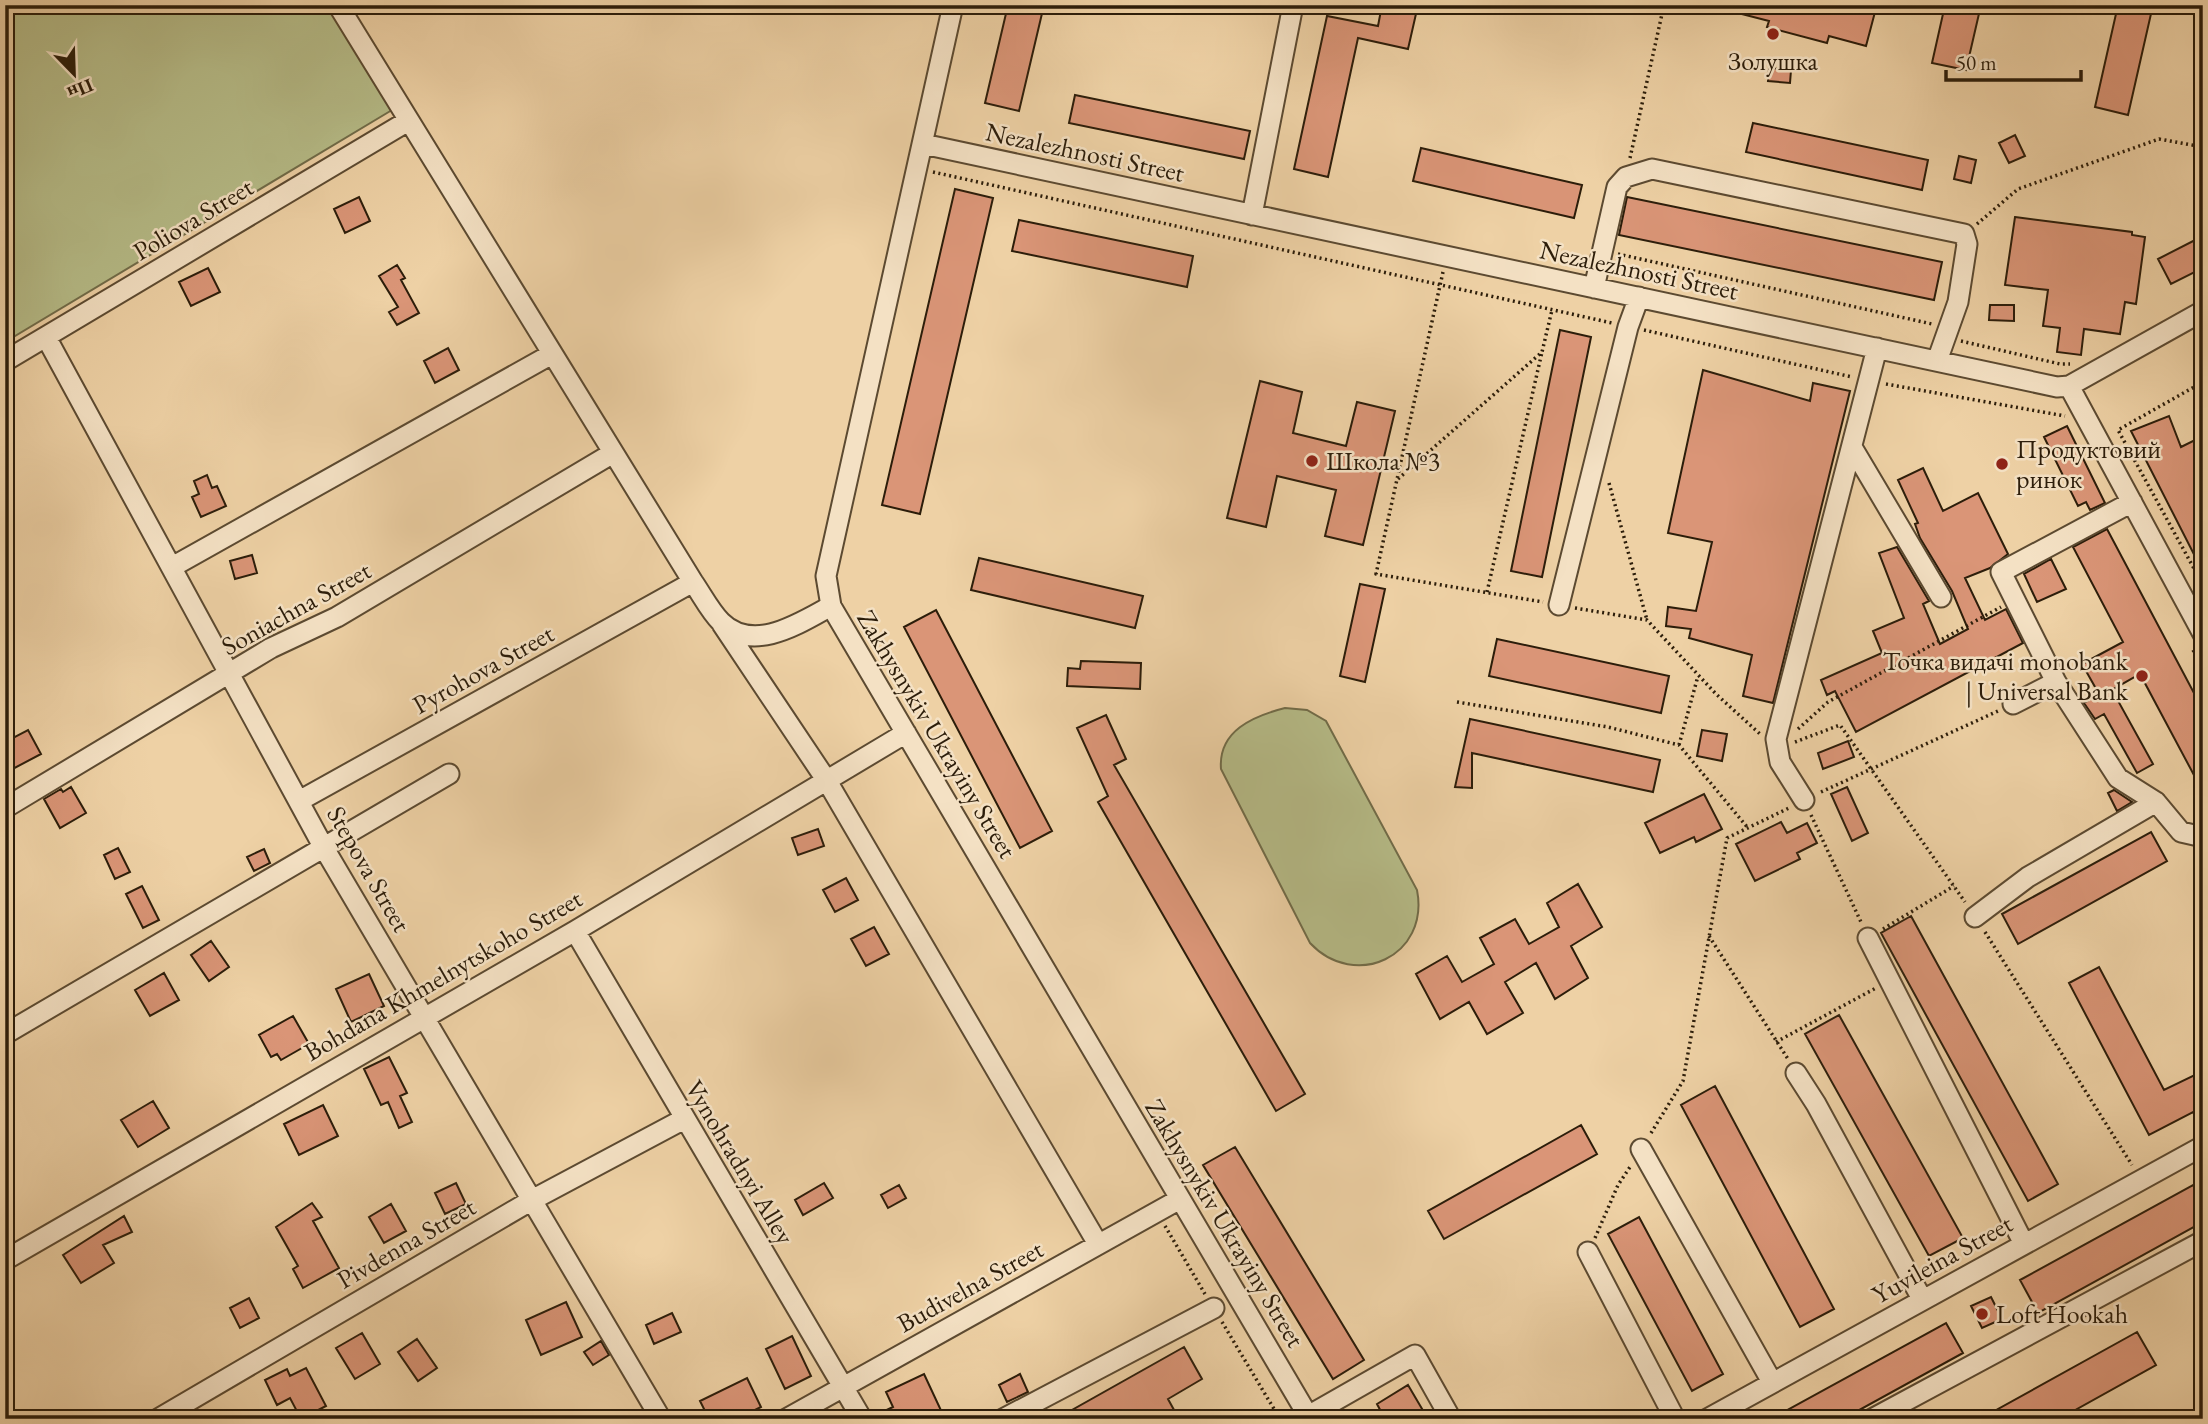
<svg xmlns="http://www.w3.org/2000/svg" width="2208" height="1424" font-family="'EB Garamond',serif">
<rect width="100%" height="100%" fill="#eed1a5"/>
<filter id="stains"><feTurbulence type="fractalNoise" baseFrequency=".00286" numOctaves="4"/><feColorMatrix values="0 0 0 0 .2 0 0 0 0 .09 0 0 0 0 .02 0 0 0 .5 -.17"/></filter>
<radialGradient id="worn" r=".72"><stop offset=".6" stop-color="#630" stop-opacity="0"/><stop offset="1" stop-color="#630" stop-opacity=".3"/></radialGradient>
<path fill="#b6bc88" stroke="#716c49" stroke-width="2" d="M 5,5 L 330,5 L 392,110 L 5,342 Z
M 1285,708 L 1307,710 L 1326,721 L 1417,890 C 1430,956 1355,991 1310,943 L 1221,769 C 1218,731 1253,716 1285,708 Z"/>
<path fill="#da9577" stroke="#2c1d0a" stroke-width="2" d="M 1008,5 L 1044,5 L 1019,111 L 985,103 Z
M 1382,5 L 1418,5 L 1408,49 L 1358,38 L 1328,177 L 1294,169 L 1327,16 L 1378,26 Z
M 1726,5 L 1848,5 L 1875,12 L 1866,46 L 1829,36 L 1827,43 L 1767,27 L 1769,21 L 1726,10 Z
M 1945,5 L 1981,5 L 1966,70 L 1932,63 Z
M 2118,5 L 2153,5 L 2128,115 L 2095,107 Z
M 1769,68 L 1791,70 L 1790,83 L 1768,81 Z
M 1075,95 L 1250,131 L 1244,159 L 1069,123 Z
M 1753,123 L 1928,160 L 1922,190 L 1746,152 Z
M 2015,135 L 2025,156 L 2009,163 L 1999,143 Z
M 1421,148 L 1582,185 L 1574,218 L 1413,181 Z
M 1959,156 L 1976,160 L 1971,183 L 1954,179 Z
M 955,189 L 993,198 L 920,514 L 882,505 Z
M 359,197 L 370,221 L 345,233 L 334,209 Z
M 1627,197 L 1942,262 L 1934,300 L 1619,235 Z
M 2015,217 L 2132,232 L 2132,235 L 2145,237 L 2136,304 L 2125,302 L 2120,334 L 2084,329 L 2081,355 L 2057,352 L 2060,328 L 2043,326 L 2048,290 L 2005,285 Z
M 1019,220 L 1193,256 L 1187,287 L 1012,251 Z
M 2203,236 L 2203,268 L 2171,284 L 2158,259 Z
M 397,265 L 405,278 L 401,280 L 419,313 L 397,325 L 389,312 L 398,307 L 379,276 Z
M 208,268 L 220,292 L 191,306 L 179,282 Z
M 1990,305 L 2014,305 L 2014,321 L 1989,320 Z
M 1560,330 L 1591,337 L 1542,577 L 1511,571 Z
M 448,348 L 459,370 L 435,383 L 424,361 Z
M 1703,370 L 1810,401 L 1813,383 L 1850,391 L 1773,703 L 1743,696 L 1752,655 L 1689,638 L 1691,629 L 1666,626 L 1668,607 L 1696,611 L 1712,542 L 1668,533 Z
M 1260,381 L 1302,392 L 1293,433 L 1346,446 L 1357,402 L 1395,411 L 1363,545 L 1325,536 L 1336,490 L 1277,476 L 1266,527 L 1227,518 Z
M 2169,416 L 2181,447 L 2203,436 L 2203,572 L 2131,431 Z
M 2067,426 L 2105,503 L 2090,510 L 2086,502 L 2078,506 L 2044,437 Z
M 1923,468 L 1943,511 L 1978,493 L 2008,554 L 1990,568 L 1965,578 L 1985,620 L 2006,609 L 2023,643 L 1856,732 L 1835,691 L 1827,695 L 1821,680 L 1882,653 L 1873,631 L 1904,618 L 1879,553 L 1897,547 L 1929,601 L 1923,604 L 1940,644 L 1968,629 L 1952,591 L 1920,538 L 1915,524 L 1918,523 L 1898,480 Z
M 207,475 L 212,488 L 217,486 L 226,506 L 201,517 L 192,497 L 199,494 L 194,481 Z
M 2107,529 L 2203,710 L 2203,792 L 2140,674 L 2112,690 L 2153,764 L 2137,773 L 2104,714 L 2095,719 L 2084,703 L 2099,694 L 2082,664 L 2123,642 L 2073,547 Z
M 252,555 L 257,573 L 235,579 L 230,561 Z
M 979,558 L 1143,596 L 1135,628 L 971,590 Z
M 2051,559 L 2066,589 L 2037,602 L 2024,574 Z
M 1360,584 L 1385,589 L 1365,682 L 1340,676 Z
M 936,610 L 1052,831 L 1020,848 L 904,627 Z
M 1497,639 L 1669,676 L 1661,713 L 1489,676 Z
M 1081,661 L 1141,663 L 1140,689 L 1067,686 L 1068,668 L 1080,669 Z
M 1106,715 L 1126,759 L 1114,765 L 1305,1094 L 1276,1111 L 1098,802 L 1108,796 L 1077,728 Z
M 1470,719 L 1660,760 L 1653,792 L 1472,753 L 1472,788 L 1455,787 Z
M 28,730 L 41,754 L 5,773 L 5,742 Z
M 1702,730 L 1727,734 L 1722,761 L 1697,756 Z
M 1848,741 L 1854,757 L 1823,769 L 1818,753 Z
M 71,787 L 86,813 L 60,828 L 44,799 L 61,789 L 63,792 Z
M 1847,787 L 1868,833 L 1852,841 L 1831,794 Z
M 2114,790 L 2132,802 L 2117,811 L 2108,793 Z
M 1704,794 L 1722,829 L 1696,842 L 1694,837 L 1660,853 L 1645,823 Z
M 1781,822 L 1787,833 L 1807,823 L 1817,843 L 1797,853 L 1800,859 L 1755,881 L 1736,844 Z
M 818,829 L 824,846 L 798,855 L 792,838 Z
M 2151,832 L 2167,861 L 2018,944 L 2002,914 Z
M 118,848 L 130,872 L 115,879 L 104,855 Z
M 264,849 L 270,863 L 254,871 L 247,857 Z
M 846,878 L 858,900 L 835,912 L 823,890 Z
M 1578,884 L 1602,927 L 1571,946 L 1588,978 L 1555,999 L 1536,963 L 1505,982 L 1523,1013 L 1487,1034 L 1469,1002 L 1440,1019 L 1416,974 L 1447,956 L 1462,982 L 1494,964 L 1480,938 L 1515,919 L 1529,944 L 1559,927 L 1547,903 Z
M 142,886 L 159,920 L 143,928 L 126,894 Z
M 1911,916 L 2058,1184 L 2028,1201 L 1881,933 Z
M 874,927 L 889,954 L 866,966 L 851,939 Z
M 211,941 L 229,967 L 209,981 L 191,955 Z
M 2099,967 L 2164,1090 L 2203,1071 L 2203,1132 L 2193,1112 L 2149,1135 L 2069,983 Z
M 164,973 L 179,1000 L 150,1016 L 135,990 Z
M 369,974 L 384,1006 L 351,1022 L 336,989 Z
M 1839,1015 L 1963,1238 L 1929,1256 L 1805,1034 Z
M 293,1016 L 309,1044 L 281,1060 L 277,1054 L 271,1057 L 259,1035 Z
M 389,1057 L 407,1093 L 400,1096 L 412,1122 L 399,1128 L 388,1102 L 381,1105 L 364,1069 Z
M 1715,1086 L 1834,1309 L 1800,1327 L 1681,1105 Z
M 153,1101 L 169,1128 L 138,1147 L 121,1120 Z
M 323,1105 L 338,1136 L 299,1155 L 284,1124 Z
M 1581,1125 L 1597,1154 L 1444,1239 L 1428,1211 Z
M 1235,1147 L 1364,1360 L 1333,1379 L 1203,1165 Z
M 456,1183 L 466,1204 L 445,1214 L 435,1193 Z
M 824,1183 L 833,1198 L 803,1215 L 795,1200 Z
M 899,1185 L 906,1198 L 888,1208 L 881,1195 Z
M 2193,1185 L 2203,1203 L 2203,1222 L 2038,1313 L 2020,1280 Z
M 312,1203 L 322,1217 L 313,1221 L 339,1268 L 303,1288 L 293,1269 L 298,1266 L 276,1227 Z
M 391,1204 L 406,1231 L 384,1243 L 369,1217 Z
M 124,1216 L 132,1232 L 103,1245 L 114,1263 L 81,1283 L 63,1255 Z
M 1639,1217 L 1723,1374 L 1692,1391 L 1608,1234 Z
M 1991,1297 L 2002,1319 L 1982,1328 L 1971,1306 Z
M 249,1298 L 259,1318 L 240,1328 L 230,1308 Z
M 566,1302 L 582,1337 L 541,1355 L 526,1320 Z
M 672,1313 L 681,1332 L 654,1344 L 646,1325 Z
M 1946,1323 L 1963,1353 L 1843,1419 L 1771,1419 Z
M 2137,1332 L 2156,1365 L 2059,1419 L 1980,1419 Z
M 362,1333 L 380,1364 L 355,1379 L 336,1348 Z
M 792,1336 L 811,1376 L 785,1389 L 766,1349 Z
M 417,1339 L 437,1368 L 418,1381 L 398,1352 Z
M 601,1341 L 609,1355 L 593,1365 L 584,1352 Z
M 1184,1347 L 1202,1379 L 1168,1399 L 1179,1419 L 1056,1419 Z
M 306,1368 L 326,1406 L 301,1419 L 290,1398 L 277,1405 L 265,1380 L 287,1369 L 290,1376 Z
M 924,1374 L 945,1419 L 874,1419 L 874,1416 L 893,1407 L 886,1392 Z
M 1020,1374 L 1028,1392 L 1007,1402 L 999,1385 Z
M 747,1378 L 761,1407 L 737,1419 L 709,1419 L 700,1401 Z
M 1408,1385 L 1428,1419 L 1385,1419 L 1377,1404 Z"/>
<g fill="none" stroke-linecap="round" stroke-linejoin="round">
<g stroke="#5c4a31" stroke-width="23">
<path id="minor" d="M 338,5 L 693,582 C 702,595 710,611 721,622 C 753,654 800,623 831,606
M 953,5 L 826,576 L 831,606 L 1310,1419
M 923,144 L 2057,387 L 2069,386 L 2203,634
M 1252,215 L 1293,5
M 1594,288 L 1617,187 L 1626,177 L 1652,169 L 1964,234 L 1967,244 L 1958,302 L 1937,361
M 46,337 L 324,848 L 661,1419
M 5,361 L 408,121
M 2069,386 L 2203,311
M 1852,447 L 1941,597
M 172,567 L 552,354
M 1559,605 L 1628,327 L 1639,297
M 722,624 L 827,781 L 1098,1244
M 2056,682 L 2001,572 L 2132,502
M 2013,704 L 2056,682 L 2118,778 L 2156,802 L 2181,832 L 2203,837
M 1804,800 L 1780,762 L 1776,739 L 1877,348
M 299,801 L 693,582
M 5,808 L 271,648 L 337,617 L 613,453
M 1975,917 L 2028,877 L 2156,802
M 575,931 L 862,1419
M 1868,938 L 2024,1244
M 5,1034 L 449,774
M 1796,1073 L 1816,1104 L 1922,1299
M 1641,1149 L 1772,1382
M 1588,1252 L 1675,1419
M 5,1260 L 575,931 L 906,733
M 1308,1416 L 1415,1355 L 1451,1419
M 158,1419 L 532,1200 L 684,1119
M 786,1419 L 1180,1199
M 1003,1419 L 1214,1308
M 1707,1419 L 2203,1146
M 1872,1419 L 2203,1241"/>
</g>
<path stroke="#2c1d0a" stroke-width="3.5" stroke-dasharray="2 3.5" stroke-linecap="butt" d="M 1630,158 L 1664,5
M 933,172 L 1612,323
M 1977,224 L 2018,189 L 2159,139 L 2203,147
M 1618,254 L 1932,324
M 1443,272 L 1376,574 L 1543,602
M 2195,293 L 2203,289
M 1644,330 L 1852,377
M 1961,341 L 2060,364 L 2070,364
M 2203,382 L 2118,430 L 2203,585
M 1886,384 L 2065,416
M 1398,479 L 1542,352 L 1552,310
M 1609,483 L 1647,620
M 1487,592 L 1542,352
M 1575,608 L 1647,620 L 1716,694 L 1760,734
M 2193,650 L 2203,668
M 1457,702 L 1608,727 L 1679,745 L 1748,828
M 1798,729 L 1828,702 L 2001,607
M 1795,742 L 1840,725 L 1965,902
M 1679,745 L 1698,676
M 1821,792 L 1998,711
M 1811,815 L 1861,922
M 1883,929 L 1954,886
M 1985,932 L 2132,1165
M 1709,936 L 1788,1059
M 1776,1042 L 1876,988
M 1651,1133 L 1683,1081 L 1727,838 L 1789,808
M 1165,1226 L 1205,1294
M 1595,1238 L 1618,1185 L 1630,1167
M 1222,1322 L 1280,1419"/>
<use href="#minor" stroke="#f4e1c4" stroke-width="19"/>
</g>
<g fill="#8f2418" stroke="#f4e1c4" stroke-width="2.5">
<circle cx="1773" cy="34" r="7"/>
<circle cx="1312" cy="461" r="7"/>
<circle cx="2002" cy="464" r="7"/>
<circle cx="2142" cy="676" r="7"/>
<circle cx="1982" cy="1314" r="7"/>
</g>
<g text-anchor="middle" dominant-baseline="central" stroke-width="5" stroke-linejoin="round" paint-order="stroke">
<g font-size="26" fill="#2c1d0a" stroke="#f4e1c4" text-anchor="start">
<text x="1773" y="61" text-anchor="middle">Золушка</text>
<text x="2016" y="449">Продуктовий<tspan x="2016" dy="30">ринок</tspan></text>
<text x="1326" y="461">Школа №3</text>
<text x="2128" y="661" text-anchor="end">Точка видачі monobank<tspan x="2128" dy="30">| Universal Bank</tspan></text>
<text x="1996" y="1314">Loft Hookah</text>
</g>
<g font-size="26" fill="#2c1d0a" stroke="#f4e1c4">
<text transform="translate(1085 152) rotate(12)">Nezalezhnosti Street</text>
<text transform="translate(193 219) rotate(-31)">Poliova Street</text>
<text transform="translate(1639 270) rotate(12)">Nezalezhnosti Street</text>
<text transform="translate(296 608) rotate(-29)">Soniachna Street</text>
<text transform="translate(483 669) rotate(-29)">Pyrohova Street</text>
<text transform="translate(937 734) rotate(59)">Zakhysnykiv Ukrayiny Street</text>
<text transform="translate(369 869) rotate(60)">Stepova Street</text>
<text transform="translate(443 975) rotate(-30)">Bohdana Khmelnytskoho Street</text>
<text transform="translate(740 1162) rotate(59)">Vynohradnyi Alley</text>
<text transform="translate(1225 1223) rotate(59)">Zakhysnykiv Ukrayiny Street</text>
<text transform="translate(406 1243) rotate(-30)">Pivdenna Street</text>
<text transform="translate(1942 1259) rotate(-29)">Yuvileina Street</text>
<text transform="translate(970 1286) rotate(-29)">Budivelna Street</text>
</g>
</g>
<rect width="2208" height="1424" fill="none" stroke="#eed1a5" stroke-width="28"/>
<rect x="7" y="7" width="2194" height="1410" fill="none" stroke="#2c1d0a" stroke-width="3.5"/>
<rect x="14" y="14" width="2180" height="1396" fill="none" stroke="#2c1d0a" stroke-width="2"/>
<g transform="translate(74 74) rotate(157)" stroke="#f4e1c4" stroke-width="5" paint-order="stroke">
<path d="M0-5L12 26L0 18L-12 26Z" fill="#2c1d0a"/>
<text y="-10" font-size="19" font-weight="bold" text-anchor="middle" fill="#2c1d0a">Пн</text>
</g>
<path d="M1946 70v10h135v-10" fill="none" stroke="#2c1d0a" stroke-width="3.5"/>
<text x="1956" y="70" font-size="21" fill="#2c1d0a" stroke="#f4e1c4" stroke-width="5" paint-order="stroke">50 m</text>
<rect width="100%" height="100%" filter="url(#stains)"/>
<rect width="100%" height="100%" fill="url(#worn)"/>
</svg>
